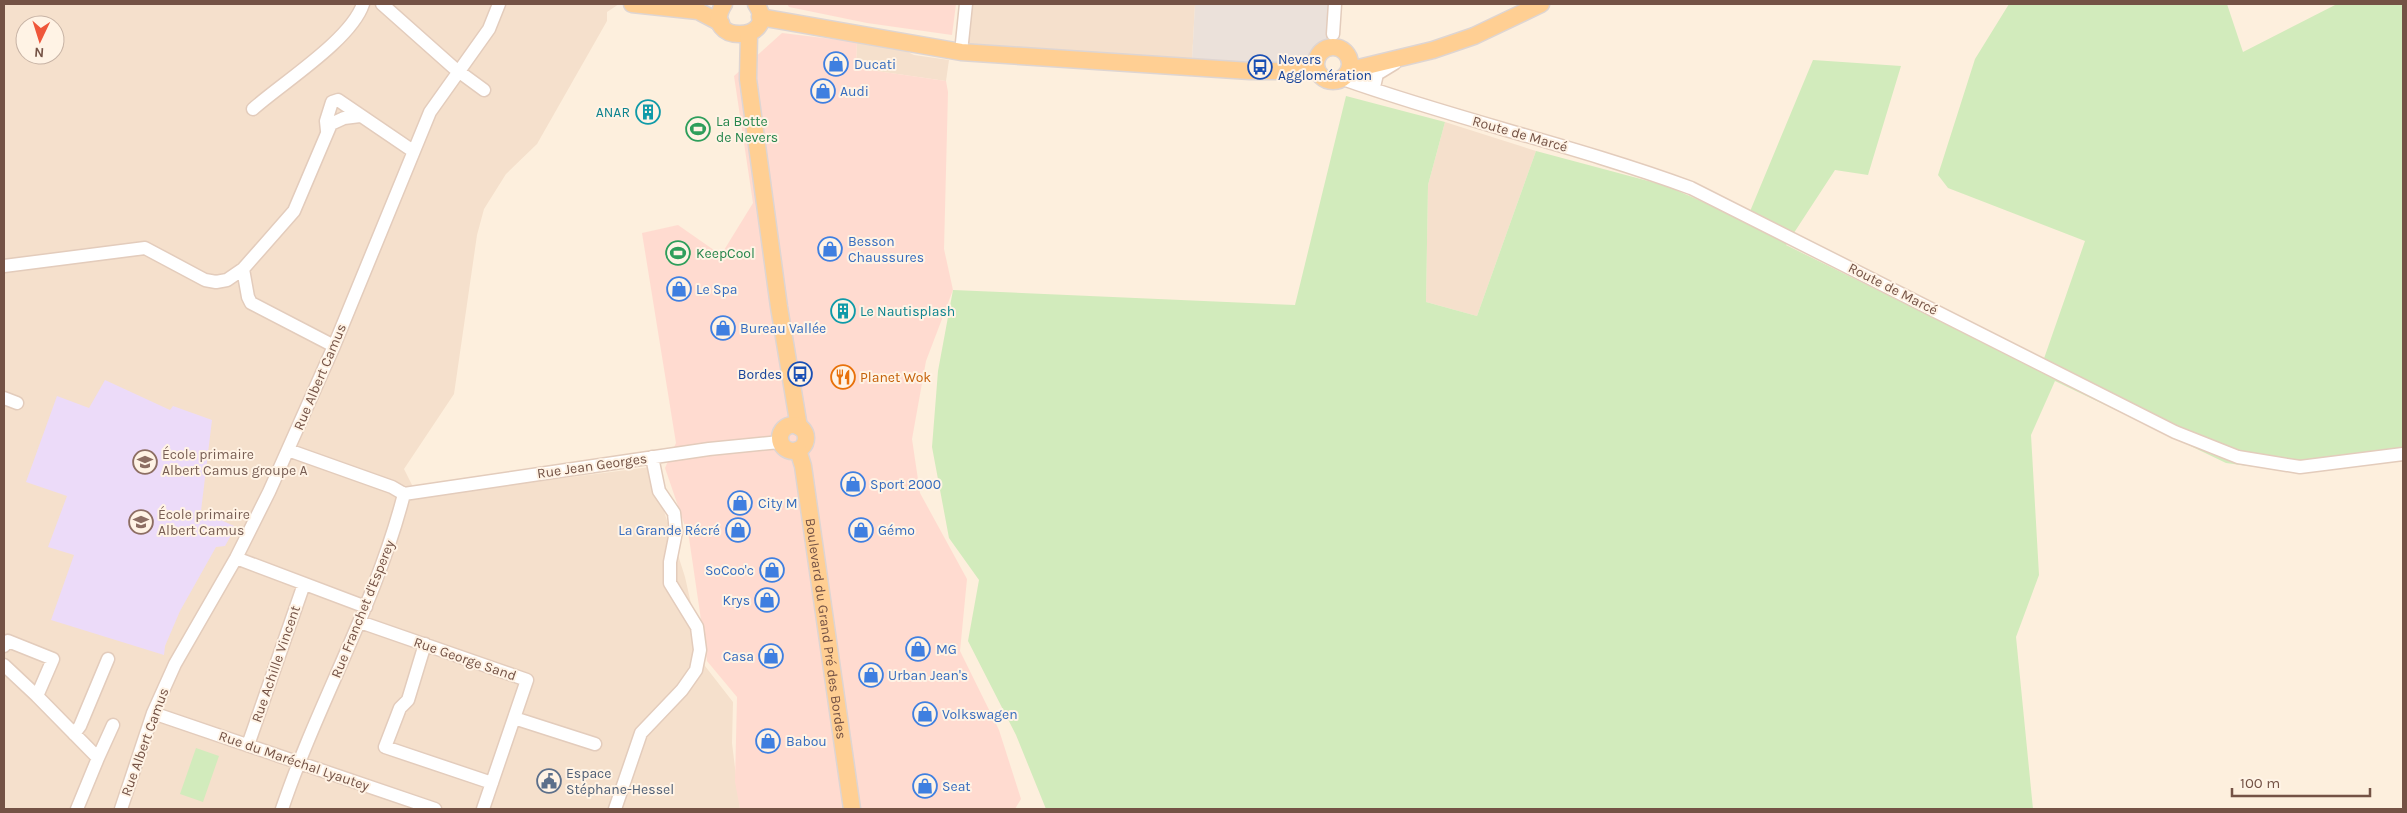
<svg xmlns="http://www.w3.org/2000/svg" width="2407" height="813" font-family="Karla,sans-serif">
<rect width="100%" height="100%" fill="#fdefdd"/>
<path fill="#f5e0cc" fill-rule="evenodd" d="M 4,4 L 619,4 L 607,12 L 607,21 L 537,144 L 506,174 L 484,209 L 477,235 L 454,394 L 404,469 L 418,497 L 650,467 L 685,577 L 705,666 L 733,702 L 732,743 L 740,809 L 4,809 ZM 25,25 L 55,25 L 55,55 L 25,55 Z
M 973,4 L 1195,4 L 1192,60 L 968,46 Z
M 857,42 L 902,49 L 914,55 L 949,60 L 946,81 L 856,68 Z
M 1445,122 L 1536,151 L 1477,316 L 1426,302 L 1428,185 Z"/>
<path fill="#ffdbd0" d="M 787,4 L 956,4 L 952,35 L 867,23 L 789,7 Z
M 782,33 L 857,42 L 856,68 L 946,81 L 948,92 L 944,249 L 953,290 L 926,361 L 912,439 L 920,493 L 967,579 L 960,651 L 999,730 L 1021,799 L 1015,809 L 740,809 L 735,782 L 737,697 L 707,661 L 689,538 L 665,468 L 676,443 L 642,233 L 678,225 L 721,255 L 753,203 L 734,76 Z"/>
<path fill="#ebe1da" d="M 1195,4 L 1331,4 L 1330,34 L 1324,44 L 1305,57 L 1263,66 L 1192,60 Z"/>
<path fill="#ecdbf9" d="M 105,380 L 170,410 L 173,406 L 212,420 L 201,511 L 234,526 L 234,530 L 225,546 L 216,547 L 180,611 L 165,646 L 164,655 L 51,620 L 74,555 L 48,547 L 67,496 L 26,482 L 57,396 L 89,408 Z"/>
<path fill="#d2ebbc" d="M 2009,4 L 2227,4 L 2243,52 L 2337,4 L 2403,4 L 2403,460 L 2293,472 L 2226,463 L 2055,381 L 2031,435 L 2039,575 L 2016,637 L 2033,809 L 1046,809 L 1016,735 L 968,641 L 979,580 L 949,538 L 932,447 L 938,371 L 953,290 L 1295,305 L 1346,96 L 1445,122 L 1428,185 L 1426,302 L 1477,316 L 1536,151 L 1667,186 L 1746,221 L 1813,60 L 1901,66 L 1868,175 L 1835,170 L 1786,245 L 2040,370 L 2085,241 L 1948,188 L 1938,175 L 1975,59 Z
M 196,748 L 219,756 L 203,802 L 180,794 Z"/>
<g fill="none" stroke-linecap="round" stroke-linejoin="round">
<g stroke="#e3ccbc" stroke-width="15">
<path id="minor" d="M 382,4 L 454,68 L 484,90
M 1333,34 L 1335,4
M 961,52 L 966,4
M 1343,79 C 1458,120 1577,146 1691,188 L 2175,432 L 2238,457 L 2300,467 L 2403,454
M 1374,87 L 1377,74 L 1395,63
M 253,109 C 282,83 351,40 363,4
M 327,131 L 326,121 L 332,102 L 338,100 L 413,151
M 4,266 L 145,248 L 205,280 L 216,282 L 227,280 L 243,269 L 294,211 L 331,124 L 344,118 L 360,116
M 243,269 L 248,297 L 251,303 L 334,346
M 4,398 L 17,403
M 288,450 L 392,487 L 404,494
M 404,494 L 709,449 L 780,442
M 236,558 L 366,607
M 360,622 L 527,680 L 483,809
M 425,644 L 408,700 L 400,708 L 385,747 L 492,783
M 4,646 L 8,641 L 53,659 L 37,696
M 4,665 L 37,696 L 98,758 L 77,809
M 153,713 L 435,809
M 514,718 L 595,744
M 74,734 L 80,726 L 108,659
M 248,745 L 304,584
M 98,758 L 113,725
M 121,809 L 153,713 L 175,664 L 236,558 L 269,492 L 334,346 L 430,112 L 489,29 L 499,4
M 282,809 C 318,702 376,604 404,494
M 615,809 L 641,733 L 682,690 L 696,670 L 700,650 L 697,627 L 670,583 L 670,562 L 676,532 L 674,513 L 659,491 L 652,457"/>
</g>
<g stroke="#ded5d2" stroke-width="19">
<g id="major">
<path d="M 632,4 L 698,11 L 721,23"/>
<path d="M 724,4 C 698,45 782,43 756,4"/>
<path d="M 760,17 L 961,52 L 1250,71 L 1317,71"/>
<path d="M 749,34 L 748,79 L 779,307 L 799,427"/>
<circle cx="1333" cy="64" r="17"/>
<path d="M 1350,70 L 1433,50 L 1474,36 L 1541,4"/>
<circle cx="793" cy="438" r="13"/>
<path id="s1" d="M 798,450 L 803,466 L 852,809"/>
</g>
</g>
<use href="#minor" stroke="#fff" stroke-width="12"/>
<use href="#major" stroke="#ffcf93" stroke-width="16"/>
</g>
<defs>
<g id="shop-ring" transform="scale(1.25)"><circle r="9.5" fill="#fff3e5" stroke="#3f7fe0" stroke-width="1.5"/><path d="M-5-2.5h2.3a2.7 3.5 0 0 1 5.4 0H5L5.5 6h-11ZM-1.5-2.5h3a1.5 2.3 0 0 0-3 0Z" fill="#3f7fe0"/></g>
<g id="bus-ring" transform="scale(1.25)"><circle r="9.5" fill="#fff3e5" stroke="#1a4fb4" stroke-width="1.5"/><path d="M-5-6H5V4H4V6H2V4H-2V6H-4V4H-5ZM-3.5-4V0h7V-4ZM-3.5 1.2v1.5H-2V1.2ZM2 1.2v1.5H3.5V1.2Z" fill="#1a4fb4"/></g>
<g id="building-ring" transform="scale(1.25)"><circle r="9.5" fill="#fff3e5" stroke="#0f9aa8" stroke-width="1.5"/><path d="M-4-6H4V6H1V3H-1V6H-4ZM-2.5-4.3h1.7v1.8h-1.7ZM.8-4.3h1.7v1.8H.8ZM-2.5-1h1.7V.8h-1.7ZM.8-1h1.7V.8H.8Z" fill="#0f9aa8"/></g>
<g id="stadium-ring" transform="scale(1.25)"><circle r="9.5" fill="#fff3e5" stroke="#2e9e5b" stroke-width="1.5"/><path d="M0-5a6.5 5 0 1 0 0 10a6.5 5 0 1 0 0-10ZM-3.5-1.8h7v3.6h-7Z" fill="#2e9e5b"/></g>
<g id="restaurant-ring" transform="scale(1.25)"><circle r="9.5" fill="#fff3e5" stroke="#e8710a" stroke-width="1.5"/><path d="M-5-6h1v4h1v-4h1v4h1v-4h1v5L-1.5 .5V6h-2V.5L-5-1ZM5-6V6H3V1.5H1.5Q1.5-4 5-6Z" fill="#e8710a"/></g>
<g id="school-ring" transform="scale(1.25)"><circle r="9.5" fill="#fff3e5" stroke="#8d6e63" stroke-width="1.5"/><path d="M0-5L7-2L0 1L-7-2ZM-4 1L0 2.5L4 1V4Q0 6-4 4Z" fill="#8d6e63"/></g>
<g id="civic-ring" transform="scale(1.25)"><circle r="9.5" fill="#fff3e5" stroke="#5c6f8a" stroke-width="1.5"/><path d="M-.6-6.5H3V-4.5H.6V-3L4-1V1h2V6H-6V1h2V-1L-.6-3ZM-1.2 2.5V6h2.4V2.5Z" fill="#5c6f8a"/></g>
</defs>
<g fill-rule="evenodd">
<use href="#shop-ring" x="836" y="64"/>
<use href="#bus-ring" x="1260" y="67"/>
<use href="#shop-ring" x="823" y="91"/>
<use href="#building-ring" x="648" y="112"/>
<use href="#stadium-ring" x="698" y="129"/>
<use href="#shop-ring" x="830" y="249"/>
<use href="#stadium-ring" x="678" y="253"/>
<use href="#shop-ring" x="679" y="289"/>
<use href="#building-ring" x="843" y="311"/>
<use href="#shop-ring" x="723" y="328"/>
<use href="#bus-ring" x="800" y="374"/>
<use href="#restaurant-ring" x="843" y="377"/>
<use href="#school-ring" x="145" y="462"/>
<use href="#shop-ring" x="853" y="484"/>
<use href="#shop-ring" x="740" y="503"/>
<use href="#school-ring" x="141" y="522"/>
<use href="#shop-ring" x="738" y="530"/>
<use href="#shop-ring" x="861" y="530"/>
<use href="#shop-ring" x="772" y="570"/>
<use href="#shop-ring" x="767" y="600"/>
<use href="#shop-ring" x="918" y="649"/>
<use href="#shop-ring" x="771" y="656"/>
<use href="#shop-ring" x="871" y="675"/>
<use href="#shop-ring" x="925" y="714"/>
<use href="#shop-ring" x="768" y="741"/>
<use href="#civic-ring" x="549" y="781"/>
<use href="#shop-ring" x="925" y="786"/>
</g>
<g text-anchor="middle" dominant-baseline="central" stroke-width="4" stroke-linejoin="round" paint-order="stroke">
<g font-size="14" fill="#164399" stroke="#fff3e5" text-anchor="start">
<text x="1278" y="59">Nevers<tspan x="1278" dy="16">Agglomération</tspan></text>
<text x="782" y="374" text-anchor="end">Bordes</text>
</g>
<g font-size="14" fill="#366cbe" stroke="#fff3e5" text-anchor="start">
<text x="854" y="64">Ducati</text>
<text x="840" y="91">Audi</text>
<text x="848" y="241">Besson<tspan x="848" dy="16">Chaussures</tspan></text>
<text x="696" y="289">Le Spa</text>
<text x="740" y="328">Bureau Vallée</text>
<text x="870" y="484">Sport 2000</text>
<text x="758" y="503">City M</text>
<text x="720" y="530" text-anchor="end">La Grande Récré</text>
<text x="878" y="530">Gémo</text>
<text x="754" y="570" text-anchor="end">SoCoo'c</text>
<text x="750" y="600" text-anchor="end">Krys</text>
<text x="936" y="649">MG</text>
<text x="754" y="656" text-anchor="end">Casa</text>
<text x="888" y="675">Urban Jean's</text>
<text x="942" y="714">Volkswagen</text>
<text x="786" y="741">Babou</text>
<text x="942" y="786">Seat</text>
</g>
<g font-size="14" fill="#0d838f" stroke="#fff3e5" text-anchor="end">
<text x="630" y="112">ANAR</text>
<text x="860" y="311" text-anchor="start">Le Nautisplash</text>
</g>
<g font-size="14" fill="#27864d" stroke="#fff3e5" text-anchor="start">
<text x="716" y="121">La Botte<tspan x="716" dy="16">de Nevers</tspan></text>
<text x="696" y="253">KeepCool</text>
</g>
<g font-size="14" fill="#745245" stroke="#fff3e5">
<text transform="translate(1520 134) rotate(16)">Route de Marcé</text>
<text transform="translate(1893 289) rotate(27)">Route de Marcé</text>
<text transform="translate(320 377) rotate(-67)">Rue Albert Camus</text>
<text transform="translate(592 466) rotate(-8)">Rue Jean Georges</text>
<text transform="translate(363 609) rotate(-68)">Rue Franchet d'Esperey</text>
<text stroke="none"><textPath href="#s1" startOffset="181">Boulevard du Grand Pré des Bordes</textPath></text>
<text transform="translate(465 659) rotate(19)">Rue George Sand</text>
<text transform="translate(276 664) rotate(-71)">Rue Achille Vincent</text>
<text transform="translate(145 742) rotate(-70)">Rue Albert Camus</text>
<text transform="translate(294 761) rotate(19)">Rue du Maréchal Lyautey</text>
</g>
<g font-size="14" fill="#c56008" stroke="#fff3e5" text-anchor="start">
<text x="860" y="377">Planet Wok</text>
</g>
<g font-size="14" fill="#785e54" stroke="#fff3e5" text-anchor="start">
<text x="162" y="454">École primaire<tspan x="162" dy="16">Albert Camus groupe A</tspan></text>
<text x="158" y="514">École primaire<tspan x="158" dy="16">Albert Camus</tspan></text>
</g>
<g font-size="14" fill="#4e5e75" stroke="#fff3e5" text-anchor="start">
<text x="566" y="773">Espace<tspan x="566" dy="16">Stéphane-Hessel</tspan></text>
</g>
</g>
<rect width="2407" height="813" fill="none" stroke="#745245" stroke-width="10"/>
<g transform="translate(40 40) rotate(184)"><circle r="24" fill="#fff3e5" stroke="#c7b3a5"/>
<path d="M0-4L9 19L0 12L-9 19Z" fill="#ef563a"/>
<text y="-8" font-size="14" font-weight="bold" text-anchor="middle" fill="#745245">N</text>
</g>
<path d="M2232 788v8h138v-8" fill="none" stroke="#745245" stroke-width="2.5"/>
<text x="2240" y="788" font-size="15" fill="#745245" stroke="#fff3e5" stroke-width="4" paint-order="stroke">100 m</text>
</svg>
